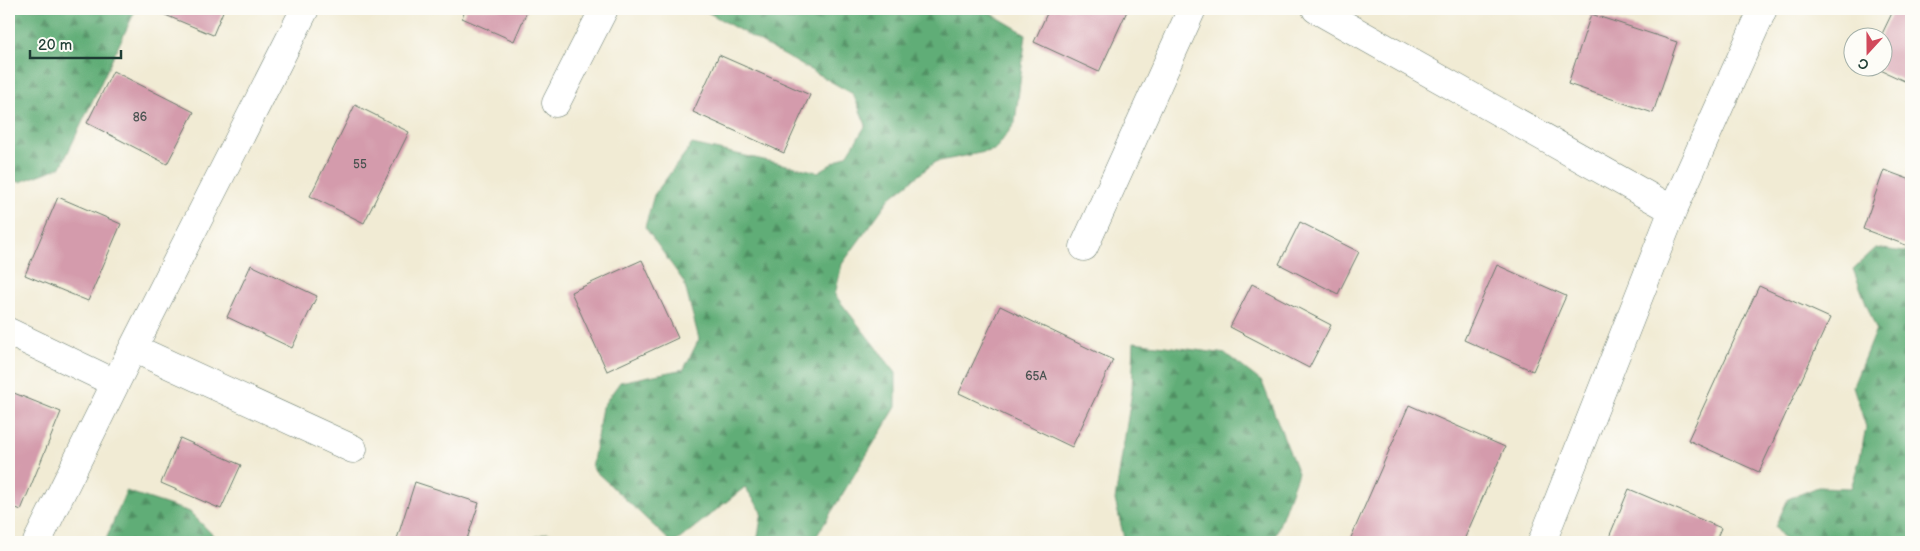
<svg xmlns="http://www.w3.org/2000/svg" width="1920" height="551" font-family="'Balsamiq Sans',sans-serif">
<defs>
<pattern id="forest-firs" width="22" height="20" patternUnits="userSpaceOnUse" patternTransform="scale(1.25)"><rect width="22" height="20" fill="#60ad77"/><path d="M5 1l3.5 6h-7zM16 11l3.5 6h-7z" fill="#4f8e62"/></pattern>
</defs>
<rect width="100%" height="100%" fill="#fdfcf7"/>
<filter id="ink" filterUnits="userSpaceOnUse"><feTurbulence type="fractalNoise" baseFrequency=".02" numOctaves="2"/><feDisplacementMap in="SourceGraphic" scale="10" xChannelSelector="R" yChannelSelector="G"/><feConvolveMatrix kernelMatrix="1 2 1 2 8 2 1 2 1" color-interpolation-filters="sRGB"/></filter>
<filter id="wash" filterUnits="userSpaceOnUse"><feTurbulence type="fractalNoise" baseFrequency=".0096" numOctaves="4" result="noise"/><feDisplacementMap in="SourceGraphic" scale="20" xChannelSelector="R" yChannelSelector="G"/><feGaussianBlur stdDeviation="1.12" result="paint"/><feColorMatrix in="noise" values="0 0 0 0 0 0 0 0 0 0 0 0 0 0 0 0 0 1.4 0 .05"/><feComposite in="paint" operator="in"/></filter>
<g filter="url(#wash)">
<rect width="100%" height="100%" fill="#f1ebd4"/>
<path fill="url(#forest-firs)" stroke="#407556" d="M 9,9 L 136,9 L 61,167 L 20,182 L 9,180 Z
M 702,9 L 983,9 L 1026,34 L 1015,123 L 995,150 L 935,162 L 890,198 L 842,264 L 835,295 L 896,373 L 896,407 L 813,542 L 757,542 L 762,512 L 745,487 L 676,542 L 671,542 L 592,468 L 602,407 L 620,382 L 684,369 L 699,339 L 684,282 L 645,227 L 654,195 L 692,144 L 818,172 L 848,154 L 866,125 L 853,94 Z
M 1876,248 L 1911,253 L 1911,542 L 1787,542 L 1775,527 L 1788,499 L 1818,487 L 1851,488 L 1860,458 L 1866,427 L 1853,386 L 1876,329 L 1853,269 Z
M 1134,342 L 1226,354 L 1262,382 L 1298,473 L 1273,542 L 1125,542 L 1115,500 L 1132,391 Z
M 126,491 L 190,512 L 220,542 L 105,542 Z
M 547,533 L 576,542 L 520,542 Z"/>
<g id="blocks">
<path fill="#d49bac" d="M 151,9 L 224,9 L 213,35 Z
M 466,9 L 528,9 L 514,41 L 462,18 Z
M 1049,9 L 1128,9 L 1099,72 L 1034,42 Z
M 1894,9 L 1911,9 L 1911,84 L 1876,68 L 1882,68 L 1882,38 L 1880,38 Z
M 1591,14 L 1677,42 L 1653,113 L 1568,84 Z
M 719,55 L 810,95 L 784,153 L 693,112 Z
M 113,71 L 194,112 L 167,164 L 87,123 Z
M 355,105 L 409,132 L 364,223 L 310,196 Z
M 1884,170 L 1911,180 L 1911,247 L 1863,229 Z
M 58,197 L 121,224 L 88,301 L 25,275 Z
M 1300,222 L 1359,252 L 1338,294 L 1279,264 Z
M 642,260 L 678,338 L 607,371 L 571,292 Z
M 251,265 L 317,296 L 292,348 L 227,317 Z
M 1497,265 L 1566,296 L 1533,371 L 1464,340 Z
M 1252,284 L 1331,325 L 1309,368 L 1230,327 Z
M 1759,286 L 1830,318 L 1759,472 L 1688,440 Z
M 1000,306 L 1113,360 L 1072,447 L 959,393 Z
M 9,391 L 61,412 L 21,510 L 9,505 Z
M 1409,405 L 1505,447 L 1463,542 L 1349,542 Z
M 180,438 L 241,465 L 221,509 L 161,483 Z
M 415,482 L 479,503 L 466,542 L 396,542 Z
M 1629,489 L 1721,528 L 1715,542 L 1607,542 Z"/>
</g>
</g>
<g filter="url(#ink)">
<use href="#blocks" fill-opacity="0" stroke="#687a6c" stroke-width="1"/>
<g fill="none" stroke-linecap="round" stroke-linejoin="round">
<g stroke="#687a6c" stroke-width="29">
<path id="minor" d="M 1316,9 L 1673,210 L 1763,9
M 556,103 L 604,9
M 1084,247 L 1192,9
M 9,332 L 115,383
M 133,348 L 353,449
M 37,542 L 133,348 L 305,9
M 1542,542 L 1673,210"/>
</g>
<use href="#minor" stroke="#fff" stroke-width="28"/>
</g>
</g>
<g text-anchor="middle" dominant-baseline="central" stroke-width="4" stroke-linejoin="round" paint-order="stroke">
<g font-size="12" fill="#4c5452">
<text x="140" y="117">86</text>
<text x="360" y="164">55</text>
<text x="1036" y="376">65А</text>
</g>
</g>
<rect width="1920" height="551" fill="none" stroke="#fdfcf7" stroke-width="30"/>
<g transform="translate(1868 52) rotate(201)"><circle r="24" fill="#fdfcf7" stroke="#a4b0a9"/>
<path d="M0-4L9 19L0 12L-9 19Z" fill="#d1495b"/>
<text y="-8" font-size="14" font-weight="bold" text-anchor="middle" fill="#1f3d34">С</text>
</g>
<path d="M30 50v8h91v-8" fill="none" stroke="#1f3d34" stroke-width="2.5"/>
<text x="38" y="50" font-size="15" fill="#1f3d34" stroke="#fdfcf7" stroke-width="4" paint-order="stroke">20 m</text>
</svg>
